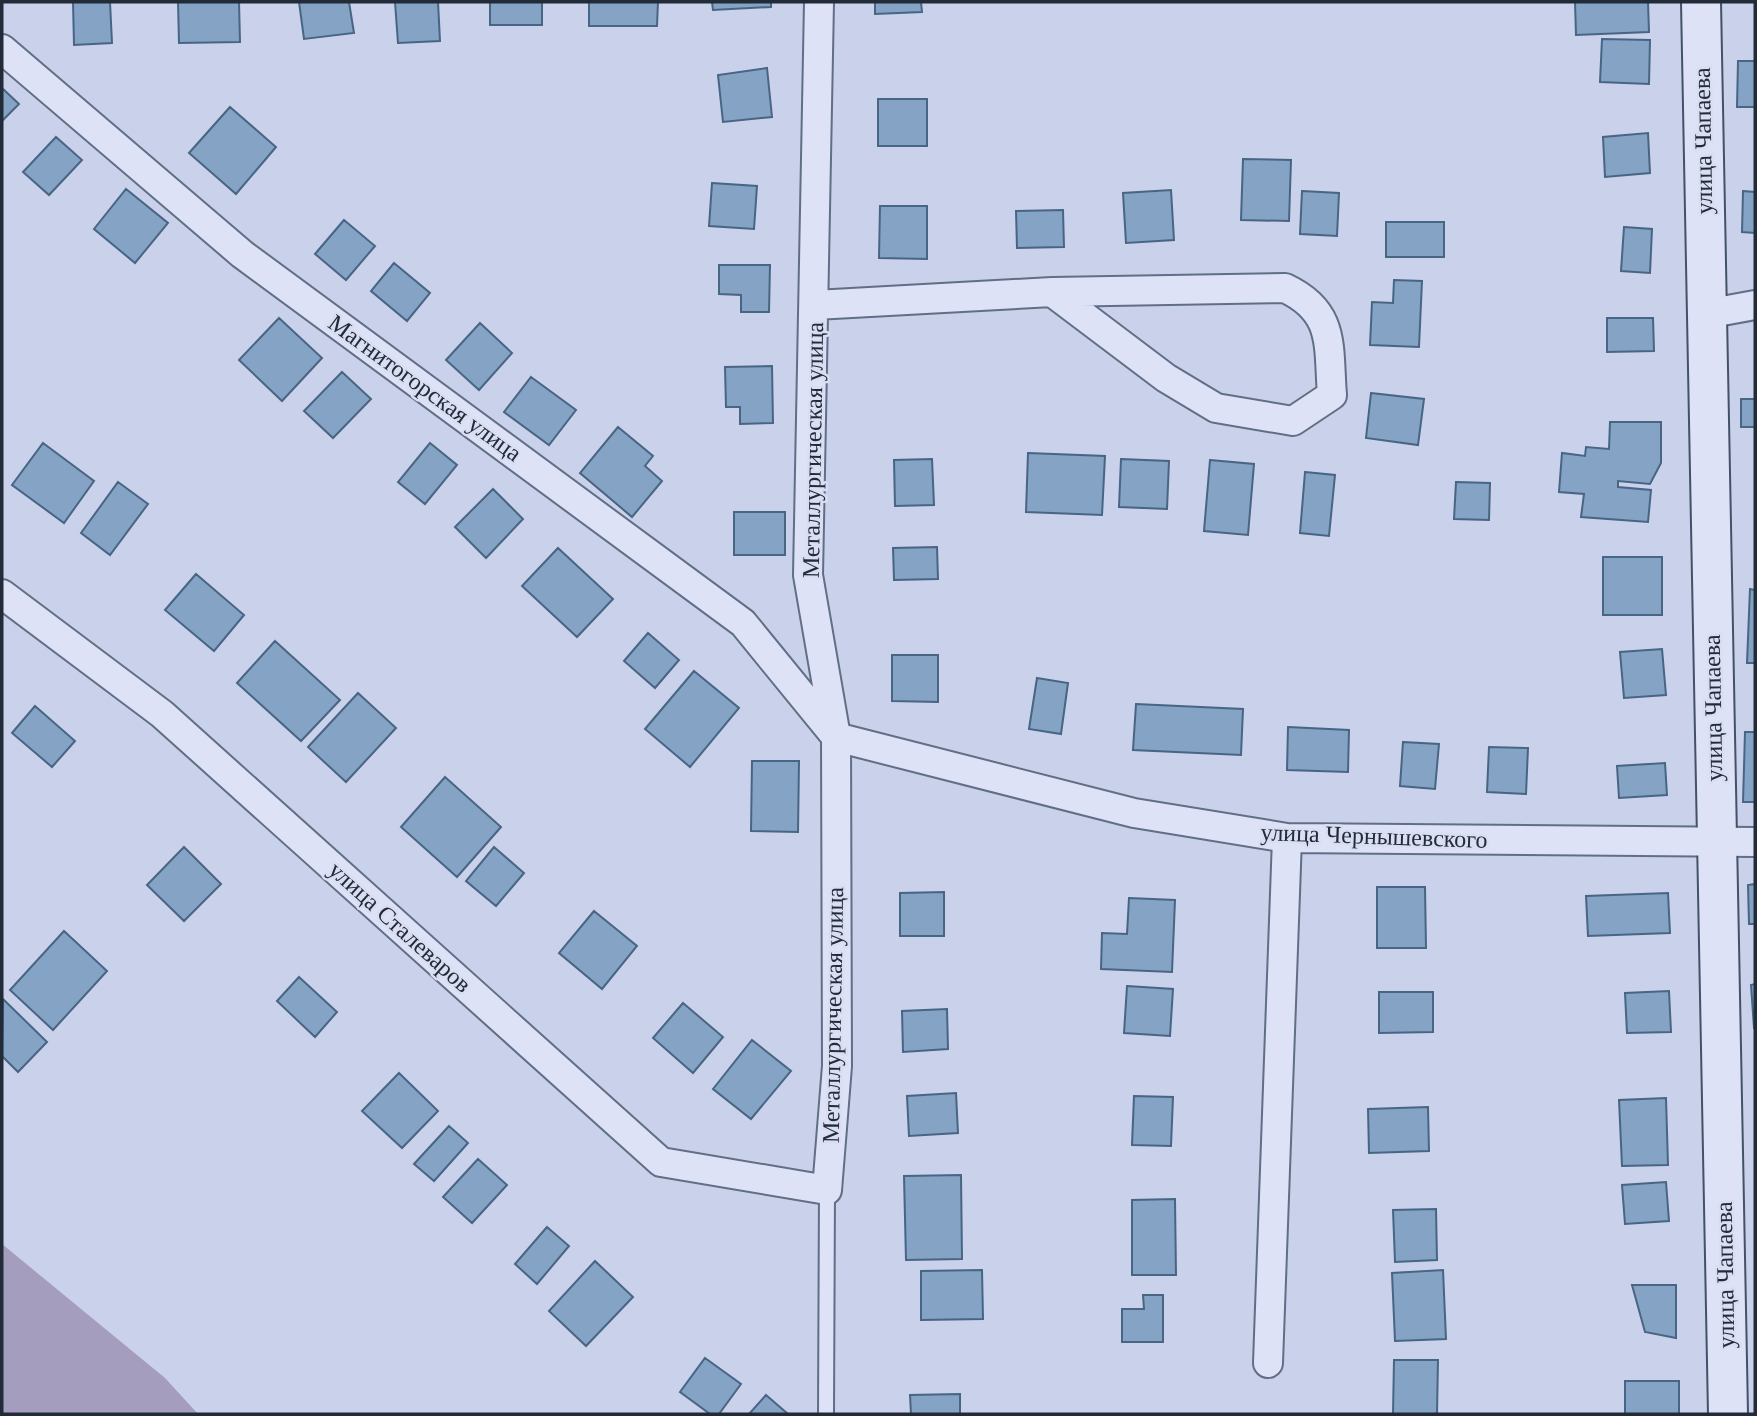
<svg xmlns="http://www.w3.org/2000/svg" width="1757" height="1416" font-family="Georgia,serif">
<rect width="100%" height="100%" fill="#cad1eb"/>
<path fill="#a59dbe" d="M 2,1244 L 165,1378 L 198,1414 L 2,1414 Z"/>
<path fill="#84a3c5" stroke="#486583" stroke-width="2" d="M 73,2 L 110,2 L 112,43 L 74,45 Z
M 178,2 L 239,2 L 240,42 L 179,43 Z
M 299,2 L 349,2 L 354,33 L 304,39 Z
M 395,2 L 438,2 L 440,41 L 398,43 Z
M 490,2 L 542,2 L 542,25 L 490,25 Z
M 589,2 L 658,2 L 657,26 L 589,26 Z
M 712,2 L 771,2 L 771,7 L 713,10 Z
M 875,2 L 921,2 L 922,12 L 875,14 Z
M 1575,2 L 1648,2 L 1649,32 L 1576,35 Z
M 1602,39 L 1650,40 L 1649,84 L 1600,82 Z
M 1738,61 L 1755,61 L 1755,107 L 1737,107 Z
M 767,68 L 772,117 L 723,122 L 718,75 Z
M 2,88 L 19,104 L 2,121 Z
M 878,99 L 927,99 L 927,146 L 878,146 Z
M 230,107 L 276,147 L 236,194 L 189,153 Z
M 1648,133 L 1650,173 L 1605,177 L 1603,137 Z
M 56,137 L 82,160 L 49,195 L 23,172 Z
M 1243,159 L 1291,160 L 1289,221 L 1241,220 Z
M 712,183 L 757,186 L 754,229 L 709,226 Z
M 126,189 L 168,223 L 135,263 L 94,229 Z
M 1171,190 L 1174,240 L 1126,243 L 1123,193 Z
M 1302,191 L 1339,193 L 1337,236 L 1300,234 Z
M 1743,191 L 1755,192 L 1755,233 L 1742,232 Z
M 880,206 L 927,206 L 927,259 L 879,258 Z
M 1063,210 L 1064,247 L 1017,248 L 1016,211 Z
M 344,220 L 375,246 L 346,280 L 315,254 Z
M 1386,222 L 1444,222 L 1444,257 L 1386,257 Z
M 1624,227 L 1652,229 L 1650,273 L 1621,271 Z
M 394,263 L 430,293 L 407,321 L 371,291 Z
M 719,265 L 770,265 L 769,312 L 741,312 L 741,295 L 719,294 Z
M 1394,280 L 1422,281 L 1419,347 L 1370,345 L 1372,302 L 1393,303 Z
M 279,318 L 322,358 L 282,401 L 239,360 Z
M 1607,318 L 1653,318 L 1654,351 L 1607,352 Z
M 480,323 L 512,353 L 479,390 L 446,360 Z
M 772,366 L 773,423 L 740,424 L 740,407 L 726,407 L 725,367 Z
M 342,372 L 371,399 L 333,438 L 304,411 Z
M 531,377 L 576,410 L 549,445 L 504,412 Z
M 1371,393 L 1424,399 L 1418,445 L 1366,438 Z
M 1741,399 L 1755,399 L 1755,427 L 1741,427 Z
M 1610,422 L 1661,422 L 1661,463 L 1650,484 L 1618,481 L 1618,487 L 1651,490 L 1648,522 L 1581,517 L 1584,494 L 1559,492 L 1562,453 L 1585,456 L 1586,447 L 1609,449 Z
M 618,427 L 653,456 L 645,466 L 662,481 L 632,517 L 580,473 Z
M 43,443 L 94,481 L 64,523 L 12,485 Z
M 430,443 L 457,465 L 425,504 L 398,482 Z
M 1028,453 L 1105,456 L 1102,515 L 1026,512 Z
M 932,459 L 934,505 L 895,506 L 894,460 Z
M 1121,459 L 1169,461 L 1167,509 L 1119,507 Z
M 1210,460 L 1254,464 L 1248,535 L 1204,531 Z
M 1305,472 L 1335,475 L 1329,536 L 1300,533 Z
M 118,482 L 148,504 L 110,555 L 81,533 Z
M 1456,482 L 1490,483 L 1489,520 L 1454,519 Z
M 493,489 L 523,519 L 486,558 L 455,527 Z
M 734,512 L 785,512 L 785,555 L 734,555 Z
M 937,547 L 938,579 L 894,580 L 893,548 Z
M 558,548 L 613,599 L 577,637 L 522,586 Z
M 1603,557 L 1662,557 L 1662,615 L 1603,615 Z
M 196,574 L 244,615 L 214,651 L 165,610 Z
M 1750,589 L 1755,590 L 1755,663 L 1747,663 Z
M 648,633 L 679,660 L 655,688 L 624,661 Z
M 275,641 L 340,700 L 301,741 L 237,683 Z
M 1662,649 L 1666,695 L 1624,698 L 1620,652 Z
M 892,655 L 938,655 L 938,702 L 892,701 Z
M 694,671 L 739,708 L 690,767 L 645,729 Z
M 1037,678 L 1068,683 L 1061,734 L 1029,729 Z
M 358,693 L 396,728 L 346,782 L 308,747 Z
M 1136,704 L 1243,709 L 1241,755 L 1133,750 Z
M 35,706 L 75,741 L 52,767 L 12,733 Z
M 1288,727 L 1349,730 L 1348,772 L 1287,770 Z
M 1745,732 L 1755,732 L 1755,802 L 1743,802 Z
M 1403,742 L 1439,744 L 1435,789 L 1400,786 Z
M 1489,747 L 1528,748 L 1526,794 L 1487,792 Z
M 752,761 L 799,761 L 798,832 L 751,831 Z
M 1665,763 L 1667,795 L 1619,798 L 1617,766 Z
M 445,777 L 501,827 L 457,877 L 401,827 Z
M 184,847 L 221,884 L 184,921 L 147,885 Z
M 494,847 L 524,873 L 496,906 L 466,881 Z
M 1755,884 L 1755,924 L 1749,924 L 1748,885 Z
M 1377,887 L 1425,887 L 1426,948 L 1377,948 Z
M 944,892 L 944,936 L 900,936 L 900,893 Z
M 1668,893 L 1670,933 L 1588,936 L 1586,896 Z
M 1129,898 L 1175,900 L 1172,972 L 1101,969 L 1102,933 L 1127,934 Z
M 594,911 L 637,946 L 602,989 L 559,953 Z
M 64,931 L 107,971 L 53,1030 L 10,990 Z
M 299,977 L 337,1012 L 315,1037 L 277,1001 Z
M 1755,984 L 1755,1028 L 1754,1028 L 1751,985 Z
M 1127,986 L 1173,989 L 1170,1036 L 1124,1033 Z
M 1669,991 L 1671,1032 L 1627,1033 L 1625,993 Z
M 1379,992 L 1433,992 L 1433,1032 L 1379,1033 Z
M 3,999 L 47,1042 L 18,1072 L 2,1056 Z
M 683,1003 L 723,1037 L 693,1073 L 653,1038 Z
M 947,1009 L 948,1049 L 903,1052 L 902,1011 Z
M 752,1040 L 791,1071 L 751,1119 L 713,1089 Z
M 399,1073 L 438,1111 L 402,1148 L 362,1111 Z
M 956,1093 L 958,1133 L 909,1136 L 907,1096 Z
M 1134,1096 L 1173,1097 L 1171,1146 L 1132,1145 Z
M 1666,1098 L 1668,1165 L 1622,1166 L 1619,1100 Z
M 1428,1107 L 1429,1151 L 1369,1153 L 1368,1109 Z
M 449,1126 L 468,1143 L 434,1181 L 414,1164 Z
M 478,1159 L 507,1185 L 472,1223 L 443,1197 Z
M 961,1175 L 962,1259 L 906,1260 L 904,1176 Z
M 1666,1182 L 1669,1221 L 1625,1224 L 1622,1185 Z
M 1175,1199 L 1176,1275 L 1132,1275 L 1132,1200 Z
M 1436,1209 L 1437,1260 L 1395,1262 L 1393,1210 Z
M 547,1227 L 569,1246 L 537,1284 L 515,1264 Z
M 595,1261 L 633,1297 L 586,1346 L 549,1311 Z
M 982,1270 L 983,1319 L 921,1320 L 921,1271 Z
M 1443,1270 L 1446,1339 L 1395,1341 L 1392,1273 Z
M 1632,1285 L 1676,1285 L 1676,1338 L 1645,1332 Z
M 1143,1295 L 1163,1295 L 1163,1342 L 1122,1342 L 1122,1309 L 1144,1309 Z
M 705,1358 L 741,1384 L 719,1414 L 710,1414 L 680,1392 Z
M 1394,1360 L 1438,1360 L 1437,1414 L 1393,1414 Z
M 1625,1381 L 1679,1381 L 1679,1414 L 1625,1414 Z
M 960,1394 L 960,1414 L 911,1414 L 910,1395 Z
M 766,1395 L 788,1414 L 749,1414 Z"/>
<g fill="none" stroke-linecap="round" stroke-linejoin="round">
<g stroke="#606e86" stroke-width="18">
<path id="lane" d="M 826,1414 L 827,1190"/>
</g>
<g stroke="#606e86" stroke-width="32">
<path id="street" d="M 2,49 L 242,254 L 743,623 L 836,737 L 1134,813 L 1287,838 L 1755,842
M 815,305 L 1052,292 L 1285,288 C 1336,312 1328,346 1332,395 L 1293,421 L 1216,408 L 1166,378 L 1052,292
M 1706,314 L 1755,305
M 2,594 L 162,714 L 661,1162 L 827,1190 L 837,1066 L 836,737 L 808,575 L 819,2
M 1268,1363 L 1287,838"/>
</g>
<g stroke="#435268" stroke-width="42">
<path id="secondary" d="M 1701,2 L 1728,1414"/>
</g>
<use href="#lane" stroke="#dde2f6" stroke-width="14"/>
<use href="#street" stroke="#dde2f6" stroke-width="28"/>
<use href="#secondary" stroke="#dde2f6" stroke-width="38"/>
</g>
<g text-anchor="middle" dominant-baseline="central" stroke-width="5" stroke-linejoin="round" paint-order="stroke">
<g font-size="24" fill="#222b38" stroke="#d9def3">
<text transform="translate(1703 141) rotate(-91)">улица Чапаева</text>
<text transform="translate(425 388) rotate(36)">Магнитогорская улица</text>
<text transform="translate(813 450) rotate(-89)">Металлургическая улица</text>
<text transform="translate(1713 708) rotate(-91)">улица Чапаева</text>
<text transform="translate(1374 836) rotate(2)">улица Чернышевского</text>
<text transform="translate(400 927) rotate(42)">улица Сталеваров</text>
<text transform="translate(833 1015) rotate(-89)">Металлургическая улица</text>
<text transform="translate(1725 1275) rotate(-91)">улица Чапаева</text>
</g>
</g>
<rect width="1757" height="1416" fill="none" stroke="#222b38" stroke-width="7"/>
</svg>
